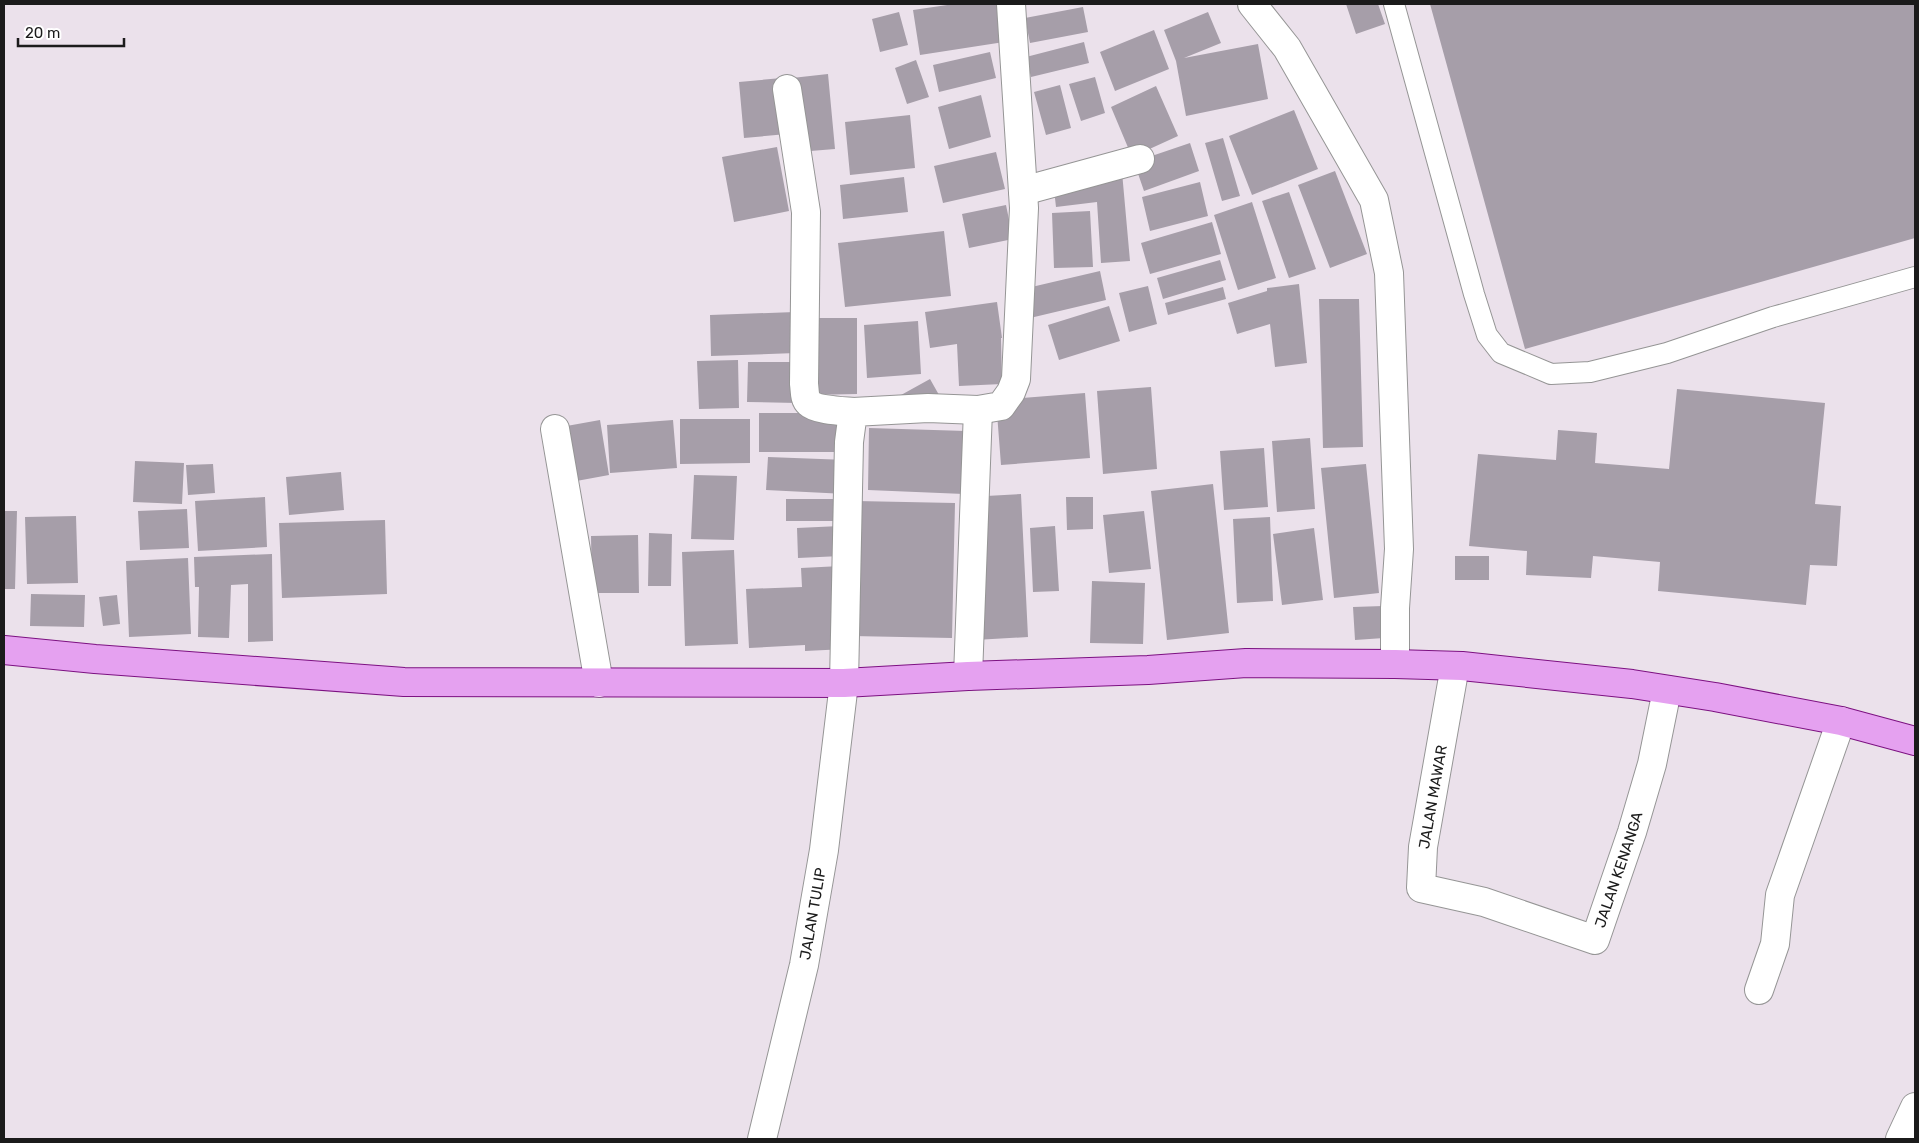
<svg xmlns="http://www.w3.org/2000/svg" width="1919" height="1143" font-family="Rubik,sans-serif">
<rect width="100%" height="100%" fill="#ebe1eb"/>
<path fill="#a69ea9" d="M 954,4 L 998,4 L 1004,42 L 920,55 L 913,10 Z
M 1346,4 L 1378,4 L 1385,24 L 1356,34 Z
M 1430,4 L 1915,4 L 1915,238 L 1525,349 Z
M 1083,7 L 1088,32 L 1030,43 L 1025,18 Z
M 899,12 L 908,45 L 880,52 L 872,19 Z
M 1208,12 L 1221,43 L 1184,58 L 1258,44 L 1268,99 L 1186,116 L 1176,61 L 1164,30 Z
M 1154,30 L 1169,69 L 1115,91 L 1100,52 Z
M 1084,42 L 1089,63 L 1031,77 L 1026,57 Z
M 990,52 L 996,78 L 939,92 L 933,65 Z
M 916,60 L 929,97 L 907,104 L 895,68 Z
M 828,74 L 835,149 L 798,152 L 792,78 Z
M 1095,77 L 1105,113 L 1081,121 L 1069,84 Z
M 782,78 L 787,134 L 744,138 L 739,82 Z
M 1060,85 L 1071,128 L 1046,135 L 1034,92 Z
M 1156,86 L 1178,136 L 1132,157 L 1111,107 Z
M 981,95 L 991,137 L 949,149 L 938,107 Z
M 1294,110 L 1318,169 L 1252,195 L 1229,136 Z
M 910,115 L 915,168 L 850,175 L 845,122 Z
M 1223,138 L 1240,196 L 1222,201 L 1205,143 Z
M 1190,143 L 1199,171 L 1144,191 L 1134,162 Z
M 777,147 L 789,211 L 734,222 L 722,157 Z
M 996,152 L 1005,189 L 943,203 L 934,166 Z
M 1335,171 L 1367,254 L 1330,268 L 1298,185 Z
M 1122,172 L 1130,261 L 1101,263 L 1097,202 L 1056,207 L 1053,181 Z
M 904,177 L 908,212 L 843,219 L 840,185 Z
M 1200,182 L 1208,216 L 1150,231 L 1142,197 Z
M 1289,192 L 1316,269 L 1289,278 L 1262,201 Z
M 1252,202 L 1276,278 L 1238,290 L 1214,215 Z
M 1006,205 L 1013,239 L 969,248 L 962,214 Z
M 1090,211 L 1093,267 L 1054,268 L 1052,213 Z
M 1212,222 L 1221,254 L 1150,274 L 1141,243 Z
M 944,231 L 951,296 L 845,307 L 838,243 Z
M 1220,260 L 1226,280 L 1163,299 L 1157,278 Z
M 1100,271 L 1106,300 L 1030,318 L 1023,289 Z
M 1299,284 L 1307,363 L 1275,367 L 1270,324 L 1237,334 L 1228,303 L 1267,291 L 1267,288 Z
M 1148,286 L 1157,324 L 1129,332 L 1119,293 Z
M 1223,287 L 1226,299 L 1168,315 L 1165,303 Z
M 1319,299 L 1359,299 L 1363,447 L 1323,448 Z
M 997,302 L 1002,338 L 1001,338 L 1002,384 L 959,386 L 957,344 L 930,348 L 925,312 Z
M 1109,306 L 1120,341 L 1059,360 L 1048,325 Z
M 795,312 L 796,353 L 711,356 L 710,315 Z
M 810,318 L 857,318 L 857,394 L 811,395 Z
M 918,321 L 921,374 L 867,378 L 864,325 Z
M 738,360 L 739,408 L 699,409 L 697,361 Z
M 748,362 L 797,362 L 797,403 L 747,402 Z
M 930,379 L 943,402 L 905,423 L 892,400 Z
M 1151,387 L 1157,469 L 1103,474 L 1097,391 Z
M 1677,389 L 1825,403 L 1815,504 L 1841,506 L 1837,566 L 1810,565 L 1806,605 L 1658,591 L 1660,562 L 1593,556 L 1591,578 L 1526,575 L 1527,551 L 1469,546 L 1478,454 L 1556,460 L 1558,430 L 1597,433 L 1595,463 L 1669,469 Z
M 1085,393 L 1090,458 L 1001,465 L 996,400 Z
M 759,413 L 844,413 L 844,452 L 759,452 Z
M 680,419 L 750,419 L 750,463 L 680,464 Z
M 600,420 L 609,475 L 571,482 L 561,427 Z
M 673,420 L 677,468 L 610,473 L 607,425 Z
M 869,428 L 966,431 L 964,494 L 868,490 Z
M 1310,438 L 1315,509 L 1277,512 L 1272,441 Z
M 1264,448 L 1268,507 L 1224,510 L 1220,451 Z
M 768,457 L 847,460 L 846,494 L 766,490 Z
M 135,461 L 184,463 L 182,504 L 133,502 Z
M 213,464 L 215,493 L 188,495 L 186,465 Z
M 1366,464 L 1379,593 L 1334,598 L 1321,468 Z
M 341,472 L 344,510 L 289,515 L 286,477 Z
M 694,475 L 737,476 L 734,540 L 691,539 Z
M 1213,484 L 1229,633 L 1167,640 L 1151,491 Z
M 1021,494 L 1028,637 L 975,640 L 968,497 Z
M 265,497 L 267,547 L 198,551 L 195,501 Z
M 1066,497 L 1093,497 L 1093,529 L 1067,530 Z
M 786,499 L 841,499 L 842,521 L 786,521 Z
M 856,501 L 955,503 L 952,638 L 852,636 Z
M 187,509 L 189,548 L 140,550 L 138,511 Z
M 4,511 L 17,511 L 15,589 L 4,589 Z
M 1144,511 L 1151,569 L 1109,573 L 1103,515 Z
M 76,516 L 78,583 L 27,584 L 25,517 Z
M 1270,517 L 1273,601 L 1237,603 L 1233,519 Z
M 385,520 L 387,594 L 282,598 L 279,523 Z
M 840,526 L 841,556 L 798,558 L 797,528 Z
M 1055,526 L 1059,591 L 1033,592 L 1030,528 Z
M 1314,528 L 1323,600 L 1282,605 L 1273,534 Z
M 649,533 L 672,534 L 671,586 L 648,586 Z
M 638,535 L 639,593 L 592,593 L 591,536 Z
M 734,550 L 738,644 L 685,646 L 682,552 Z
M 272,554 L 273,641 L 248,642 L 248,584 L 231,585 L 229,638 L 198,637 L 199,587 L 195,587 L 194,557 Z
M 1455,556 L 1489,556 L 1489,580 L 1455,580 Z
M 188,558 L 191,634 L 129,637 L 126,561 Z
M 841,566 L 846,649 L 805,651 L 805,645 L 749,648 L 746,589 L 802,587 L 801,568 Z
M 1092,581 L 1145,583 L 1143,644 L 1090,643 Z
M 31,594 L 85,595 L 84,627 L 30,626 Z
M 117,595 L 120,624 L 103,626 L 99,597 Z
M 1383,606 L 1384,638 L 1355,640 L 1353,607 Z"/>
<g fill="none" stroke-linecap="round" stroke-linejoin="round">
<g stroke="#959595" stroke-width="22">
<path id="service" d="M 1394,4 L 1474,294 L 1487,335 L 1501,353 L 1551,374 L 1590,372 L 1667,353 L 1773,317 L 1915,277"/>
</g>
<g stroke="#959595" stroke-width="30">
<g id="minor">
<path d="M 1252,4 L 1287,48 L 1374,200 L 1389,273 L 1399,549 L 1395,608 L 1395,664"/>
<path d="M 787,89 L 806,212 L 804,384 C 805,390 804,399 809,403 C 816,410 843,411 853,412"/>
<path d="M 1023,191 L 1140,159"/>
<path d="M 555,429 L 599,683"/>
<path id="s1" d="M 1455,666 L 1423,847 L 1421,888 L 1484,902 L 1595,940 L 1632,832 L 1652,764 L 1667,690"/>
<path d="M 968,676 L 978,410"/>
<path d="M 1759,990 L 1775,944 L 1780,895 L 1841,721"/>
<path id="s2" d="M 762,1139 L 804,965 L 824,850 L 844,683 L 849,442 L 853,412 L 928,408 L 978,410 L 1001,406 L 1011,392 L 1016,379 L 1024,208 L 1011,4"/>
<path d="M 1900,1139 L 1915,1107"/>
</g>
</g>
<g stroke="#7c1181" stroke-width="30">
<path id="primary" d="M 4,650 L 95,659 L 404,682 L 844,683 L 968,676 L 1148,670 L 1246,663 L 1395,664 L 1462,666 L 1632,684 L 1715,697 L 1841,721 L 1915,741"/>
</g>
<use href="#service" stroke="#fff" stroke-width="20"/>
<use href="#minor" stroke="#fff" stroke-width="28"/>
<use href="#primary" stroke="#e5a1f0" stroke-width="28"/>
</g>
<g text-anchor="middle" dominant-baseline="central" stroke-width="4.5" stroke-linejoin="round" paint-order="stroke">
<g font-size="15" fill="#1b1b1b" stroke="#fff">
<text transform="translate(1433 797) rotate(-80)">JALAN MAWAR</text>
<text stroke="none"><textPath href="#s1" startOffset="481">JALAN KENANGA</textPath></text>
<text stroke="none"><textPath href="#s2" startOffset="231">JALAN TULIP</textPath></text>
</g>
</g>
<rect width="1919" height="1143" fill="none" stroke="#1b1b1b" stroke-width="10"/>
<path d="M18 38v8h106v-8" fill="none" stroke="#1b1b1b" stroke-width="2.5"/>
<text x="25" y="38" font-size="15" fill="#1b1b1b" stroke="#ffffff" stroke-width="4" paint-order="stroke">20 m</text>
</svg>
